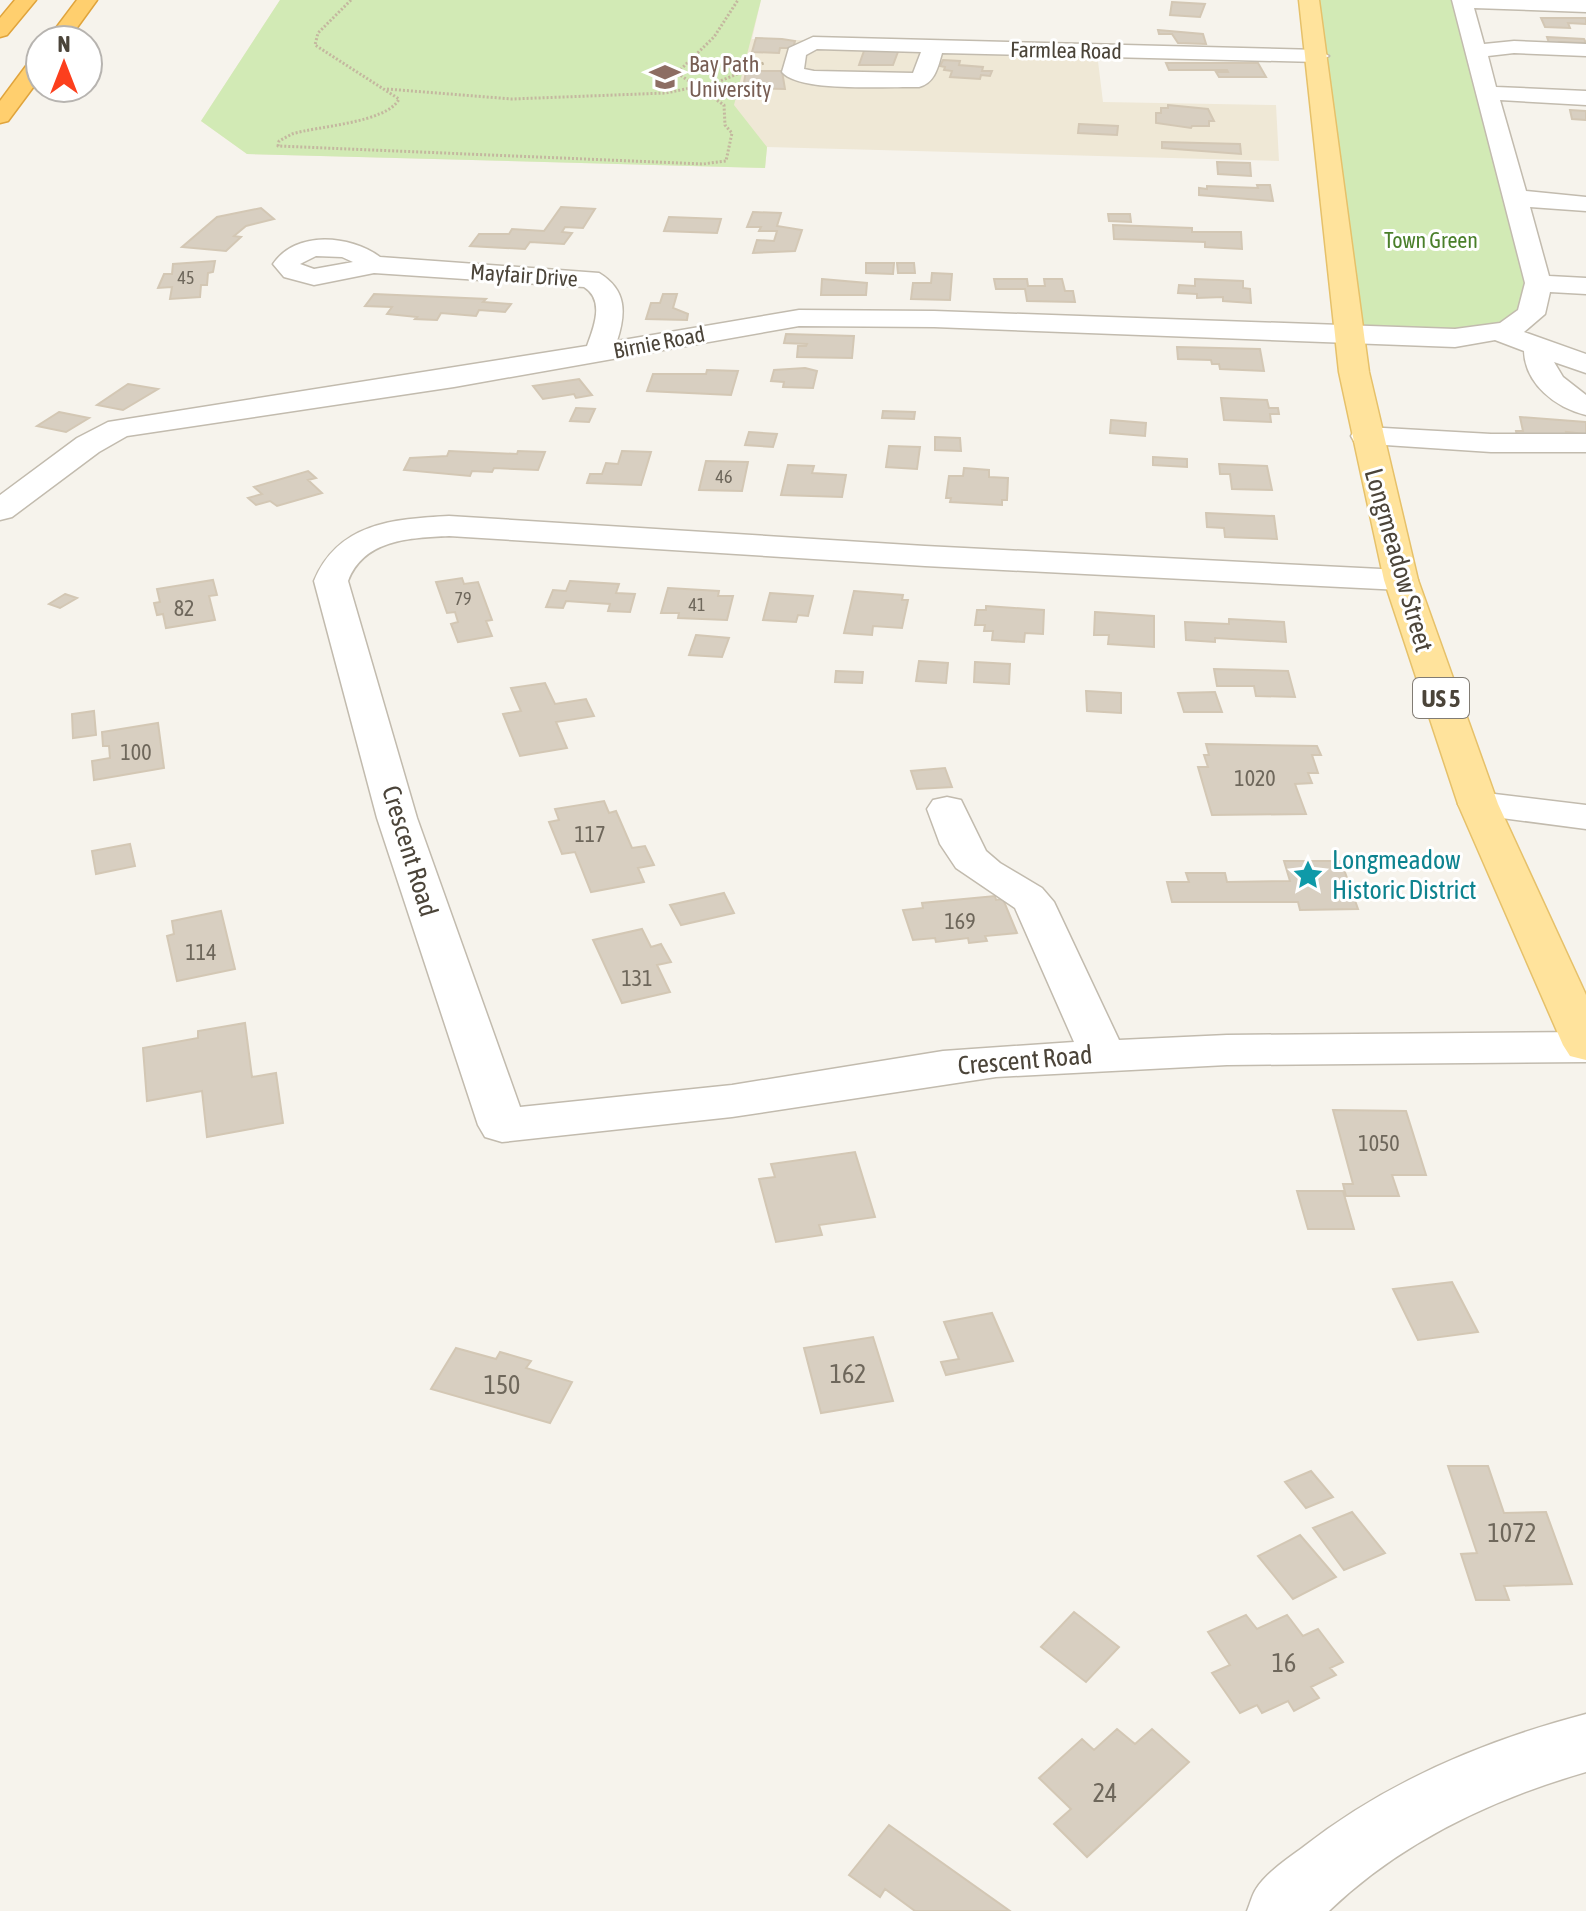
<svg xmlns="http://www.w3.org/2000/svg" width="1586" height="1911" font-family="'Asap Condensed',sans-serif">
<rect width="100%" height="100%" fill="#f6f3ec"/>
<path fill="#efe8d6" d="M 280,0 L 761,0 L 752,39 L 939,43 L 1097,53 L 1103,102 L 1276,105 L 1279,161 L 767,147 L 765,168 L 247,154 L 201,121 Z"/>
<path fill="#d2eab5" d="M 280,0 L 761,0 L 734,105 L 767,147 L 765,168 L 247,154 L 201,121 Z
M 1309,0 L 1462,0 L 1538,283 L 1508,330 L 1348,334 Z"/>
<path fill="#d8cfc1" stroke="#d3c7b4" stroke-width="2" d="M 1172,2 L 1205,4 L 1200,17 L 1170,15 Z
M 1541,18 L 1586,18 L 1586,24 L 1568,23 L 1570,28 L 1545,27 Z
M 1158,30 L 1203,34 L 1206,44 L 1178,43 L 1172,34 L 1159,34 Z
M 1547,37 L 1584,39 L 1586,43 L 1559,42 L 1560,46 L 1549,43 Z
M 756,38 L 782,39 L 795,41 L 793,48 L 780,48 L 779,53 L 752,52 Z
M 865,48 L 899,49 L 893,65 L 859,65 Z
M 943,60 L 960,61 L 959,65 L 983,67 L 982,71 L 992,71 L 990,76 L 981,75 L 980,79 L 950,77 L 952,71 L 944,70 L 945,67 L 940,66 Z
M 1166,63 L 1258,63 L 1266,77 L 1219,77 L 1216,72 L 1228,72 L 1227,70 L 1169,70 Z
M 746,71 L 782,71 L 785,89 L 743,88 Z
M 1168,105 L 1208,109 L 1214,121 L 1209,121 L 1209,126 L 1192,126 L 1191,128 L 1156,123 L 1156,113 L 1161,113 L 1161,108 L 1168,108 Z
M 1570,110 L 1586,111 L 1586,120 L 1572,119 Z
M 1079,124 L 1118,126 L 1117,135 L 1078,133 Z
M 1162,142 L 1240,144 L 1241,154 L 1162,148 Z
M 1217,162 L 1250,163 L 1251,176 L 1218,174 Z
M 1257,185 L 1270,185 L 1273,201 L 1199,195 L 1199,188 L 1207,189 L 1207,186 L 1258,188 Z
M 561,207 L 595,209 L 583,228 L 565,227 L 562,232 L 572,233 L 564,244 L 530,242 L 525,249 L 470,246 L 479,234 L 509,234 L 512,229 L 544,231 Z
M 261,208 L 274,219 L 246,226 L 234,236 L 241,237 L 226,251 L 182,247 L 217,217 Z
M 753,212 L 781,213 L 777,226 L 802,230 L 795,251 L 753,253 L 757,240 L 774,241 L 777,231 L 759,231 L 761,227 L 747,227 Z
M 1108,214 L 1130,214 L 1131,222 L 1109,221 Z
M 669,217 L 721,219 L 717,233 L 664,231 Z
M 1113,225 L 1192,228 L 1192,232 L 1241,232 L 1242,249 L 1205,247 L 1205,242 L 1114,239 Z
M 215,261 L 213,272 L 208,273 L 207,285 L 201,285 L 200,297 L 170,299 L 172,287 L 158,288 L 164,274 L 172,274 L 173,264 Z
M 866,263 L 894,263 L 893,274 L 866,273 Z
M 897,263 L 914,263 L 915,273 L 898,273 Z
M 932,273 L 952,274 L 950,300 L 911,299 L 913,283 L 931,283 Z
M 822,279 L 867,283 L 866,295 L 821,295 Z
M 994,279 L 1027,279 L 1028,286 L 1045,286 L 1044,279 L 1062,279 L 1065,291 L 1073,291 L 1075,302 L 1027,301 L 1025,289 L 996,289 Z
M 1195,279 L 1243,281 L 1243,288 L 1250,289 L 1251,303 L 1223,301 L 1223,297 L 1197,298 L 1197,294 L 1178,293 L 1179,285 L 1195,286 Z
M 374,294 L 486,299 L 483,302 L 511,304 L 505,312 L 479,310 L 476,316 L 441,313 L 437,320 L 415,319 L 417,317 L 387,314 L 392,307 L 365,306 Z
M 663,294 L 677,294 L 673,308 L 688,314 L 687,320 L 646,319 L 651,303 L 660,303 Z
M 786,334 L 854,336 L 852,358 L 797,357 L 798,346 L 806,346 L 807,344 L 784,343 Z
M 1177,347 L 1260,349 L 1264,371 L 1220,369 L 1219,364 L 1212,364 L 1211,360 L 1178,359 Z
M 805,368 L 817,371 L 813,388 L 783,387 L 784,382 L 771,381 L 774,370 Z
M 707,370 L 738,371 L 731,395 L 647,391 L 653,374 L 706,374 Z
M 579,379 L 592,395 L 576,398 L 574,394 L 543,399 L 533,386 Z
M 128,384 L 158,389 L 123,410 L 97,405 Z
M 1221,398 L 1267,400 L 1269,408 L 1278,408 L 1279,414 L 1270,414 L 1271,422 L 1224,420 Z
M 576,408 L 595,409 L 589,422 L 570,421 Z
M 883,411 L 915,412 L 914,419 L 882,418 Z
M 59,412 L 89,418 L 66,432 L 37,426 Z
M 1520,417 L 1586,422 L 1586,434 L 1566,432 L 1568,439 L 1517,436 L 1516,431 L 1523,431 Z
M 1111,420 L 1146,423 L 1145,436 L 1110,433 Z
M 749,432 L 777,434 L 773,447 L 745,445 Z
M 935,437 L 960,438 L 961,451 L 935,450 Z
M 889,446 L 920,447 L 917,469 L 886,467 Z
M 449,451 L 517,454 L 518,451 L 545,452 L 538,470 L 494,468 L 492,472 L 472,471 L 470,476 L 404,470 L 410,458 L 447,456 Z
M 622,451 L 651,452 L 641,485 L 587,483 L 590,474 L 602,474 L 606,463 L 618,464 Z
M 1153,457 L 1187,459 L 1187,467 L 1153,465 Z
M 706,461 L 748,462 L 742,491 L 699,490 Z
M 1219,464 L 1267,466 L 1272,490 L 1232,489 L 1230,474 L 1220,474 Z
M 788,465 L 814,466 L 812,473 L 846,475 L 842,497 L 781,495 Z
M 964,468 L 989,470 L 989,477 L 1008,478 L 1007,500 L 1002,500 L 1002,505 L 950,502 L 951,498 L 946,498 L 949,476 L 963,476 Z
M 308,471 L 316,478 L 308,480 L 322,493 L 277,506 L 270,501 L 256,505 L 248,498 L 262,494 L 254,487 Z
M 1206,513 L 1274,516 L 1277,539 L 1225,537 L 1224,528 L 1207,527 Z
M 462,578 L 464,584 L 478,582 L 492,620 L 486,621 L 492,636 L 458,642 L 451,624 L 458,622 L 455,612 L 447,613 L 436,582 Z
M 213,580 L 217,595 L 209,596 L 215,620 L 166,628 L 163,614 L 157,615 L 154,603 L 160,602 L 157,589 Z
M 570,581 L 619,584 L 616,593 L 635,594 L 630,612 L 608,611 L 610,604 L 566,601 L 563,608 L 546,607 L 553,590 L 566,591 Z
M 668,588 L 719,591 L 718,596 L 733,596 L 727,620 L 678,618 L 679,613 L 661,613 Z
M 854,591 L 903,595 L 902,600 L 908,600 L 902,628 L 873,626 L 872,635 L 844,633 Z
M 770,593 L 813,596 L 808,616 L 798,615 L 796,622 L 763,620 Z
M 65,594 L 77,598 L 60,608 L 49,604 Z
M 986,606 L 1044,610 L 1043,634 L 1025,633 L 1024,642 L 992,640 L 993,631 L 984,631 L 985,625 L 975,625 L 977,610 L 986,610 Z
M 1095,612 L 1154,616 L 1154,647 L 1108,644 L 1109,635 L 1094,635 Z
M 1229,619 L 1284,622 L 1286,642 L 1215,638 L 1215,642 L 1186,640 L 1185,622 L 1229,624 Z
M 696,635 L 729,638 L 722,657 L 689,655 Z
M 919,661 L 948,663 L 946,683 L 916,681 Z
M 975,662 L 1010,664 L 1009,684 L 974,682 Z
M 1214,669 L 1288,671 L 1295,697 L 1256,696 L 1254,686 L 1217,686 Z
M 836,671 L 863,672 L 862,683 L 835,682 Z
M 545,683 L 555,704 L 586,699 L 594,716 L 556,722 L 567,748 L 520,756 L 503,714 L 521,711 L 511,688 Z
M 1086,691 L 1121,693 L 1121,713 L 1087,711 Z
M 1215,692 L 1222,712 L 1184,712 L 1178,693 Z
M 94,711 L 96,735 L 73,738 L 72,714 Z
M 158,723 L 164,768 L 94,780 L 92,761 L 110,758 L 109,746 L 103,746 L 102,732 Z
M 1206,744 L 1317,746 L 1321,755 L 1312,755 L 1318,773 L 1308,773 L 1312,783 L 1295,784 L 1306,814 L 1212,815 L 1198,767 L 1208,767 L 1204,755 L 1209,755 Z
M 945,768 L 952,787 L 917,789 L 911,771 Z
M 604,801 L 609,813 L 616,811 L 632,848 L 645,846 L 654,865 L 638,868 L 644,882 L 591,892 L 575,852 L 562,854 L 549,822 L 559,820 L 555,809 Z
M 130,844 L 135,866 L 96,874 L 92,851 Z
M 1284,861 L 1341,861 L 1358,909 L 1300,910 L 1298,902 L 1172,902 L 1167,882 L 1189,882 L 1186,873 L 1225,873 L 1227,882 L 1290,881 Z
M 724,893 L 734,913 L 681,925 L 670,905 Z
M 995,896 L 996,900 L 1003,899 L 1017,933 L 985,936 L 987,941 L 969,943 L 968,938 L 936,942 L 935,938 L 913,940 L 903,910 L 923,908 L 922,903 Z
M 221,911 L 235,969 L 177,981 L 167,936 L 174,934 L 172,921 Z
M 642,929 L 651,947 L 661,944 L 671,962 L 657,965 L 670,992 L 622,1003 L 593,940 Z
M 245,1023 L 252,1077 L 276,1073 L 283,1123 L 207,1137 L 202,1091 L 147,1101 L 143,1048 L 198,1038 L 198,1031 Z
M 1333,1110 L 1406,1111 L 1426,1175 L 1392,1175 L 1399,1196 L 1346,1196 L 1343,1184 L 1353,1184 Z
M 855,1152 L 875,1217 L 819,1225 L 822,1235 L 776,1242 L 759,1179 L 775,1177 L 771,1164 Z
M 1297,1191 L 1343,1191 L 1354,1229 L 1308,1229 Z
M 1452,1282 L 1478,1332 L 1418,1340 L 1393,1289 Z
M 992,1313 L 1013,1361 L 946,1375 L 941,1362 L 959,1359 L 944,1322 Z
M 873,1337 L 893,1401 L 821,1413 L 804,1348 Z
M 456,1348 L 496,1359 L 500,1352 L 531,1361 L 526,1368 L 572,1382 L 550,1423 L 431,1389 Z
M 1448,1466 L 1488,1466 L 1504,1513 L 1546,1512 L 1572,1584 L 1504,1586 L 1509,1600 L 1476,1600 L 1461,1554 L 1477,1553 Z
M 1311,1471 L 1333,1497 L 1306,1508 L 1285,1482 Z
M 1352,1512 L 1385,1553 L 1344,1570 L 1313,1528 Z
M 1300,1535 L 1336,1577 L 1293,1599 L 1258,1556 Z
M 1074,1612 L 1119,1647 L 1086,1682 L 1041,1647 Z
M 1246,1615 L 1257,1629 L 1287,1615 L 1303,1636 L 1318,1629 L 1343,1662 L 1330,1668 L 1336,1675 L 1311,1687 L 1319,1698 L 1294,1711 L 1288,1701 L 1262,1713 L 1257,1705 L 1240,1713 L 1212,1673 L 1230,1665 L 1208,1632 Z
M 1117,1729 L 1135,1744 L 1152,1729 L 1189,1762 L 1087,1857 L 1054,1824 L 1071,1809 L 1039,1778 L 1082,1739 L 1094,1750 Z
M 889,1825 L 1010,1911 L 915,1911 L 885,1889 L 880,1897 L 849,1875 Z"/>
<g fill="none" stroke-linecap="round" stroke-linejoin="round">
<g stroke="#c2bbae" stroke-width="3">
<path id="minor" d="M 1452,0 L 1586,0 L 1586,12 L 1474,8 L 1484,44 L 1514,41 L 1586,44 L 1586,56 L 1514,53 L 1488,56 L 1496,87 L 1586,91 L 1586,105 L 1500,100 L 1526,191 L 1586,197 L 1586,211 L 1530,207 L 1549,276 L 1586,278 L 1586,294 L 1550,292 L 1545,314 L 1524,332 L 1586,354 L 1586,373 L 1554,362 L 1563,377 L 1586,395 L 1586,415 C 1556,408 1525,384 1524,351 L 1495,340 L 1455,347 L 934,327 L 799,326 L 454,387 L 127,436 L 99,452 L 12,517 L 0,520 L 0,495 L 77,438 L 108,422 L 587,346 C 594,327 605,300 584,287 L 374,273 L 314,285 L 284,277 L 273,264 C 296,230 350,235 380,257 L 599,273 C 627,290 626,313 617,341 L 799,310 L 934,311 L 1455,329 L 1500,323 L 1518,310 L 1525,283 ZM 316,256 L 342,257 L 353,262 L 314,269 L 300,264 Z
M 813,37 L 1318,50 L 1329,56 L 1318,62 L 942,53 C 938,67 935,83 919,87 C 891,86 799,93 782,72 L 789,48 ZM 817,49 L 921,52 L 913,73 L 814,71 L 804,69 L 806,55 Z
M 1366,427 L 1491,434 L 1586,434 L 1586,452 L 1491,452 L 1355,443 L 1351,436 L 1355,429 Z
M 449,516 L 925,546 L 1401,570 L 1413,573 L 1418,580 L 1413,587 L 1401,590 L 925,566 L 449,536 C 410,538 364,539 348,581 L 417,818 L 520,1107 L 732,1085 L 943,1051 L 1074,1042 L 1015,908 L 956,868 L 940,844 L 927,809 L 933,800 L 947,797 L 961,800 L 986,851 L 1000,863 L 1042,888 L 1054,902 L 1119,1040 L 1227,1035 L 1586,1032 L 1586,1062 L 1227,1065 L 996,1077 L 732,1117 L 502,1142 L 485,1137 L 478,1125 L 377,818 L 314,581 C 338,523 393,519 449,516 Z
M 1478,792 L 1586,805 L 1586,829 L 1464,813 L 1458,804 L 1464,795 Z
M 1586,1714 L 1586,1772 C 1492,1799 1401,1842 1329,1911 L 1247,1911 C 1250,1904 1252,1895 1256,1889 C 1266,1873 1287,1859 1302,1848 C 1386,1782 1483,1741 1586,1714 Z"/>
</g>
<g stroke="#e6c16a" stroke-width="3">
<path id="major" d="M 1299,0 L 1319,0 L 1369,372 L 1418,580 L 1498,804 L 1586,995 L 1586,1060 L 1570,1056 L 1563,1045 L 1458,804 L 1384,580 L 1339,372 Z"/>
</g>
<g stroke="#e0a43c" stroke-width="3">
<path id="highway" d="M 15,0 L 36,0 L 7,35 L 0,37 L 0,18 Z
M 77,0 L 97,0 L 68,40 L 47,40 Z
M 40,57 L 40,78 L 8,121 L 0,123 L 0,101 L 32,58 Z"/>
</g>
<path stroke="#c4b79f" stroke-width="3" stroke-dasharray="2 2" stroke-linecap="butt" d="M 351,0 L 318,33 L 315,45 L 399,99 C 387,123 317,126 292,134 L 279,141 L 278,146 L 703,164 L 726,161 L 732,133 L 725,125 L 724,105 L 680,75 L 681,69 L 714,37 L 738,0
M 387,89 L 512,99 L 666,93 L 715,83 L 764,63"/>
<use href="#minor" fill="#fff" fill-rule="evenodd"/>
<use href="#major" fill="#ffe39c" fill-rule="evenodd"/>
<use href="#highway" fill="#ffcf6e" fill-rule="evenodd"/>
</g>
<defs>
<g id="university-bare" transform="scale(2.4)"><path d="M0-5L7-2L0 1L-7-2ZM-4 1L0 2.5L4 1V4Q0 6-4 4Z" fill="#8d6e63" stroke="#fff" stroke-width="2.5" paint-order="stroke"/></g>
<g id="sight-bare" transform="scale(2.4)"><path d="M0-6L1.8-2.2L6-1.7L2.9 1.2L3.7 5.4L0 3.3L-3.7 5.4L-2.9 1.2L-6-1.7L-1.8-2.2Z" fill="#0f9aa8" stroke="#fff" stroke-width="2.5" paint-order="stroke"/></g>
</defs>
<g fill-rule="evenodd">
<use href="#university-bare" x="665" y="77"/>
<use href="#sight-bare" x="1308" y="875"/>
</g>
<g text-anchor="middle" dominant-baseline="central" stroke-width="6" stroke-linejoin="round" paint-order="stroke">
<g font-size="18" fill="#6e675b">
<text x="186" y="277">45</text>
<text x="724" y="476">46</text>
<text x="463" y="598">79</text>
<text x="697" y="604">41</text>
</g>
<g font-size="22" fill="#4b4439" stroke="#fff">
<text transform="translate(1066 50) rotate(1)">Farmlea Road</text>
<text transform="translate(524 275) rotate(4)">Mayfair Drive</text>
<text transform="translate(659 342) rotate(-11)">Birnie Road</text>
</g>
<g font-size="22" fill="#785e54" stroke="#fff" text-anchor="start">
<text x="689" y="64">Bay Path<tspan x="689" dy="25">University</tspan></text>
</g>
<g font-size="22" fill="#4a7f2a" stroke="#fff">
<text x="1431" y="240">Town Green</text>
</g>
<g font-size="22" fill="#6e675b">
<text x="184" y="608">82</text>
<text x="136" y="752">100</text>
<text x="1255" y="778">1020</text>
<text x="590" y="834">117</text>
<text x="960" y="921">169</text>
<text x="201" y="952">114</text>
<text x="637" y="978">131</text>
<text x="1379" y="1143">1050</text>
</g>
<rect fill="#fff" stroke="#817c74" stroke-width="2" x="1413" y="678" width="56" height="40" rx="6"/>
<g font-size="24" font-weight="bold" fill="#4b4439">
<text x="1441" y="698">US 5</text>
</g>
<g font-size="26" fill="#4b4439" stroke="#fff">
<text transform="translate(1399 560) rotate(74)">Longmeadow Street</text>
<text transform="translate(410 851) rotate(73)">Crescent Road</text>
<text transform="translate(1025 1060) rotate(-5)">Crescent Road</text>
</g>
<g font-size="26" fill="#0d838f" stroke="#fff" text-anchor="start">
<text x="1332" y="860">Longmeadow<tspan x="1332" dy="30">Historic District</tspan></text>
</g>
<g font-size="26" fill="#6e675b">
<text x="848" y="1374">162</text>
<text x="502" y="1385">150</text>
<text x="1512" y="1533">1072</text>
<text x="1284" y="1663">16</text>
<text x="1105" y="1793">24</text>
</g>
</g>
<g transform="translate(64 64)"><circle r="38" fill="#ffffff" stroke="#b7b4b0" stroke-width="2"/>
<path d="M0-6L14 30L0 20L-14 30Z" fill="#fc3f1d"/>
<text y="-12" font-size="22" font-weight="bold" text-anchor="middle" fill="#4b4439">N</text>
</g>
</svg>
